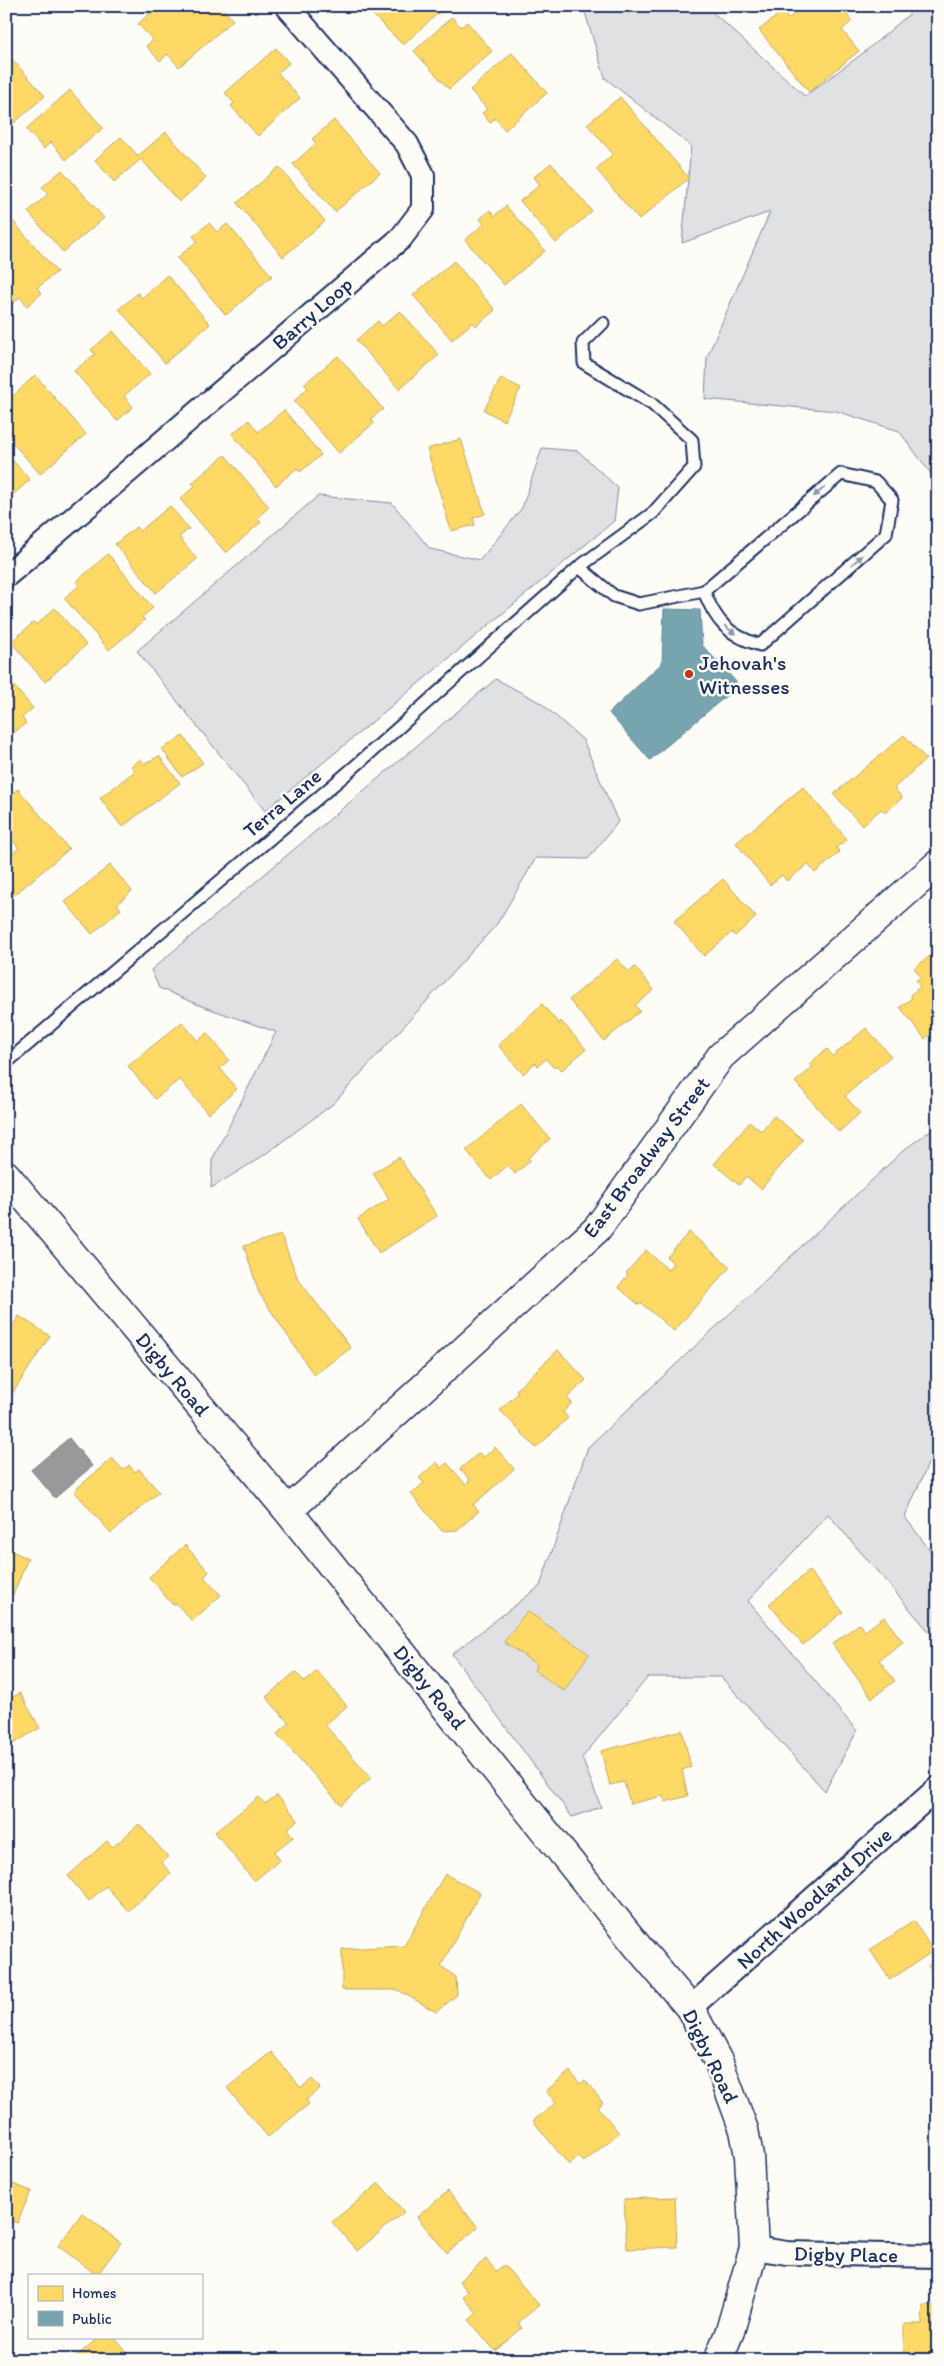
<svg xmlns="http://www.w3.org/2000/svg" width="944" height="2366" font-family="Itim,sans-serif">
<rect width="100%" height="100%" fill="#fdfcf7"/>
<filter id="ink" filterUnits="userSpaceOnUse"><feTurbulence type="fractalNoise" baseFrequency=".02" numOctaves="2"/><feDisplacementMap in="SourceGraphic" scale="10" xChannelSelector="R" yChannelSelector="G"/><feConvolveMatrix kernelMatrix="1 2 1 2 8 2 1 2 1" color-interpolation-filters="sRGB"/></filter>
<g filter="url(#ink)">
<path fill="#e0e1e3" stroke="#7e88a0" d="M 583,6 L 706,6 L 805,96 L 862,54 L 919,6 L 938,6 L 938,483 L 899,431 L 836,411 L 705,399 L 707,357 L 770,212 L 682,243 L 691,146 L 605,78 Z
M 542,448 L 578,451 L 618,488 L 614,521 L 265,811 L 137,651 L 318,496 L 392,503 L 430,549 L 480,560 L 522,508 Z
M 496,679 L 541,703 L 583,740 L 618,822 L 588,859 L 536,858 L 497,924 L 333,1104 L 260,1158 L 211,1188 L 212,1160 L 276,1032 L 199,1005 L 159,988 L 151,970 Z
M 938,1125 L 938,1453 L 932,1455 L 905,1517 L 938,1561 L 938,1642 L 828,1514 L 748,1601 L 857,1731 L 825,1791 L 721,1677 L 648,1677 L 582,1758 L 601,1807 L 572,1817 L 452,1654 L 540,1586 L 588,1447 L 905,1149 Z"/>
<path fill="#ffd966" stroke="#bba664" d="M 158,6 L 220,6 L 233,20 L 179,67 L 168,54 L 160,61 L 146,46 L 153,40 L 138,24 Z
M 373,6 L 446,6 L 403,45 L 371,13 L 376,9 Z
M 803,6 L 839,6 L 852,21 L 842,30 L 859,51 L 809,92 L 759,30 L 782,12 L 788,19 Z
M 452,17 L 461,27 L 467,22 L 492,51 L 449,89 L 414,51 Z
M 276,48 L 289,63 L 278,73 L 300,98 L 258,136 L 231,106 L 234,103 L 225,93 Z
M 512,53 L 547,93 L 505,130 L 495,118 L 490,123 L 482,113 L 487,109 L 470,90 Z
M 10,57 L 45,96 L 6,130 L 6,60 Z
M 70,90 L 103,128 L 66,160 L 51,142 L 44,149 L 26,129 Z
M 620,97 L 689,178 L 639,220 L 596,169 L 613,154 L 587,124 Z
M 334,120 L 380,173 L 335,212 L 293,164 L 316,143 L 312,139 Z
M 166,132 L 206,178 L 179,202 L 141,159 L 114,182 L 95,160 L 121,137 L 138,156 Z
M 551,163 L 592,211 L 556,243 L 520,201 L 540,185 L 534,177 Z
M 279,167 L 325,221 L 283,257 L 237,203 Z
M 62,170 L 104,218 L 63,252 L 28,212 L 48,194 L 42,187 Z
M 506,206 L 545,251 L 504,285 L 465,240 L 484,224 L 480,219 L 490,210 L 494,216 Z
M 12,220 L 57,272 L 37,288 L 42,293 L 27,306 L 20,297 L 9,307 L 6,303 L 6,224 Z
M 209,223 L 217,232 L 227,224 L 272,276 L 226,315 L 177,258 L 197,241 L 193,236 Z
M 454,261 L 495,310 L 476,326 L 473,322 L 452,340 L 413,295 Z
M 167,275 L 210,324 L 165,363 L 119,309 L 138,293 L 142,298 Z
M 400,311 L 439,355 L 399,389 L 356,340 L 378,321 L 382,326 Z
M 113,331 L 150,374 L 124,396 L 133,407 L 117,421 L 74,371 L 95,354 L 91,350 Z
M 338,356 L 383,409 L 371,419 L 374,423 L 339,453 L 294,401 L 308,388 L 304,384 Z
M 35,375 L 86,434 L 40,474 L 6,435 L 6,403 Z
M 501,378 L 521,388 L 504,421 L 484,410 Z
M 284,410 L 321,455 L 300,472 L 297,468 L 276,486 L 232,434 L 249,420 L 258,432 Z
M 461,439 L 485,514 L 473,518 L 475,525 L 451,531 L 427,449 Z
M 6,453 L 30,480 L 9,498 L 11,500 L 6,504 Z
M 225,455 L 269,507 L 257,518 L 261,522 L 226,553 L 180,499 L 195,486 L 192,483 Z
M 170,506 L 189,529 L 179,537 L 197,559 L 156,593 L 115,544 L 136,527 L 140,531 Z
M 108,554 L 153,608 L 142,617 L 145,620 L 109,650 L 64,598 L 79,586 L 76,582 Z
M 55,608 L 86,645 L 45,682 L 11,642 L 34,622 L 36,625 Z
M 6,677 L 33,708 L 22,718 L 26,723 L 6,739 Z
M 904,735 L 926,759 L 894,788 L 902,798 L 885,813 L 881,809 L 862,826 L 834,794 Z
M 183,736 L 203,763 L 182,777 L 162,749 Z
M 159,756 L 180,783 L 122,827 L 100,798 L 135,771 L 131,766 L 141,759 L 144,764 Z
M 803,787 L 847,839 L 836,848 L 840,852 L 815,873 L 808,864 L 787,881 L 782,875 L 770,885 L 736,843 Z
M 18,789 L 69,849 L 6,902 L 6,858 L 19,848 L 6,833 L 6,798 Z
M 110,865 L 132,891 L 117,904 L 121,909 L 92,934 L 65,902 Z
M 723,879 L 756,917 L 735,936 L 732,932 L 704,956 L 674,921 Z
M 938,950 L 938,1028 L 925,1039 L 900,1007 L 912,998 L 910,995 L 920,987 L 916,980 L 921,977 L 914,968 Z
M 617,959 L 629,972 L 635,967 L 654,990 L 635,1005 L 640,1011 L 604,1041 L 569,1000 Z
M 542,1004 L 559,1024 L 561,1021 L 586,1049 L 562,1070 L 557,1065 L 554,1068 L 546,1059 L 538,1066 L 535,1063 L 523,1074 L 498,1045 Z
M 182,1022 L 198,1041 L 207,1033 L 229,1060 L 220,1068 L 237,1089 L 208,1114 L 180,1079 L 155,1099 L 128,1066 Z
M 866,1028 L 891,1056 L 845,1096 L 860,1113 L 839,1132 L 795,1082 L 812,1068 L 809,1064 L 827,1049 L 833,1056 Z
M 521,1104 L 550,1139 L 528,1158 L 530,1161 L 515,1174 L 508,1165 L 491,1180 L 466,1150 Z
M 774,1116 L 803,1140 L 761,1189 L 746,1176 L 739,1185 L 714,1164 L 750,1122 L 761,1131 Z
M 399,1157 L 437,1216 L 379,1253 L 358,1219 L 389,1199 L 373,1173 Z
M 689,1232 L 730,1267 L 674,1331 L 641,1303 L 639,1305 L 618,1287 L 628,1275 L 626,1273 L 646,1250 L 668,1270 L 673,1263 L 667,1257 Z
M 281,1235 L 298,1279 L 351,1348 L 314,1375 L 259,1293 L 244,1246 Z
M 19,1316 L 50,1336 L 6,1403 L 6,1336 Z
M 558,1350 L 586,1380 L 567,1398 L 572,1403 L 563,1412 L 568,1418 L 536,1448 L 500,1410 L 518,1393 L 516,1390 Z
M 495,1447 L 514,1469 L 473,1505 L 479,1511 L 457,1530 L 442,1531 L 411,1494 L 424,1483 L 419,1478 L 437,1462 L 441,1468 L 447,1463 L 466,1485 L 470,1480 L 460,1469 L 479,1453 L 484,1457 Z
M 112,1458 L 123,1470 L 129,1465 L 135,1472 L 139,1469 L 159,1492 L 111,1533 L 74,1491 Z
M 185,1545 L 209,1572 L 204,1577 L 221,1595 L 192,1621 L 176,1603 L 173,1605 L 149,1577 Z
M 6,1549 L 28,1558 L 13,1595 L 6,1592 Z
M 809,1571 L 843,1612 L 803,1645 L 769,1604 Z
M 527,1611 L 589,1654 L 564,1691 L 534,1670 L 537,1665 L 504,1642 Z
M 884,1617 L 903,1642 L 879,1660 L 895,1681 L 872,1698 L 832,1644 L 859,1624 L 865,1631 Z
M 317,1671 L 347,1706 L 325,1725 L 371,1778 L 341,1805 L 277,1734 L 289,1723 L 266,1697 L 295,1672 L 305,1682 Z
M 20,1693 L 40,1728 L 6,1748 L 6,1701 Z
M 682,1730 L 691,1767 L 682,1770 L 688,1796 L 665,1802 L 663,1796 L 630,1804 L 624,1782 L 610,1785 L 601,1751 Z
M 277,1795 L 298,1820 L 287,1829 L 293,1837 L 274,1852 L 280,1860 L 254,1881 L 215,1832 L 259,1797 L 265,1804 Z
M 139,1824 L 168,1857 L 161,1862 L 171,1873 L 128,1911 L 106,1886 L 89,1901 L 68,1876 L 107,1841 L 113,1847 Z
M 445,1874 L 480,1893 L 441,1966 L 456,1977 L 457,1995 L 436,2012 L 398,1990 L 342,1990 L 342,1949 L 404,1946 Z
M 914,1921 L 933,1951 L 890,1980 L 870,1950 Z
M 938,1960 L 938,1981 L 928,1966 Z
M 271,2052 L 301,2088 L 312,2079 L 320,2088 L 306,2100 L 309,2104 L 268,2137 L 227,2088 Z
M 570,2071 L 580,2084 L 585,2080 L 603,2103 L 598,2107 L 619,2133 L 584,2162 L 579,2157 L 569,2165 L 533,2121 L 556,2103 L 546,2091 Z
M 6,2181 L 31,2191 L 17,2223 L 6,2218 Z
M 379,2183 L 404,2212 L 357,2251 L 332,2222 Z
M 448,2191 L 478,2227 L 447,2253 L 417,2217 Z
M 675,2197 L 677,2247 L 627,2249 L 624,2199 Z
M 82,2213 L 121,2243 L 97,2275 L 58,2246 Z
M 486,2259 L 496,2271 L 504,2265 L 539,2305 L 518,2323 L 522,2328 L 495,2351 L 469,2320 L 477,2313 L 463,2297 L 468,2292 L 459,2281 Z
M 923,2305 L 938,2306 L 938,2360 L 904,2360 L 904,2324 L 922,2324 Z
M 99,2337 L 114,2337 L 133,2360 L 72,2360 Z"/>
<path fill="#76a5af" stroke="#5b8297" d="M 664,609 L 700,610 L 702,645 L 739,685 L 650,760 L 609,713 L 662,663 Z"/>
<path fill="#999" stroke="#737987" d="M 69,1438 L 92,1466 L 55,1498 L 31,1470 Z"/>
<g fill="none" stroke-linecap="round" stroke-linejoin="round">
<g stroke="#1b2f5e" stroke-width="15">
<path id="service" d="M 579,567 L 614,596 L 639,604 L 704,591 L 841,474 L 876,482 L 892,500 L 886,534 L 760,645 C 729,636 715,621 704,591
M 6,1063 L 352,769 L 579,567 L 653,513 L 694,467 L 692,440 L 652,404 L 584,363 L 583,343 L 603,323"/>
</g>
<g stroke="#1b2f5e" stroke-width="26">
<path id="minor" d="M 6,576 L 401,238 L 423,209 L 423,175 L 407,144 L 287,6
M 690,2008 L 938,1788
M 754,2248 L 787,2253 L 938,2256"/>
</g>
<g stroke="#1b2f5e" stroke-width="31">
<path id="tertiary" d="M 6,1175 L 288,1511 L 638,1947 L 690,2008 L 719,2063 L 744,2130 L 749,2156 L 754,2248 L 730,2331 L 718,2360
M 288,1511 L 597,1229 L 721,1056 L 938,864"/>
</g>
<use href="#service" stroke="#fdfcf7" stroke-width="11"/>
<use href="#minor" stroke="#fdfcf7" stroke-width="22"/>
<use href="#tertiary" stroke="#fdfcf7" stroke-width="28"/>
</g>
<defs><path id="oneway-solid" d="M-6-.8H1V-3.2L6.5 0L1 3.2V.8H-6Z" transform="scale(1.25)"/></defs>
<g fill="#8c96aa">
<use href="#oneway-solid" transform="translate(819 492) rotate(140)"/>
<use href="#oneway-solid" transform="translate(857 560) rotate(-41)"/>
<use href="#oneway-solid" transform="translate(730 630) rotate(38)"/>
</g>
</g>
<circle fill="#c8321e" stroke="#fdfcf7" stroke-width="2" cx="689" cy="674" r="5"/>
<g text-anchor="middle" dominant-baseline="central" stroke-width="5" stroke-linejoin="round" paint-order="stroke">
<g font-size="21" fill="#1b2f5e" stroke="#fdfcf7">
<text transform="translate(312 313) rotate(-41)">Barry Loop</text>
<text transform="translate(282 803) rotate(-40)">Terra Lane</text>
<text transform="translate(646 1157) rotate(-53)">East Broadway Street</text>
<text transform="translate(173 1374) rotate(50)">Digby Road</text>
<text transform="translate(430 1687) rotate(51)">Digby Road</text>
<text transform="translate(814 1898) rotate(-42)">North Woodland Drive</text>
<text transform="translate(711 2056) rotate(64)">Digby Road</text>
<text transform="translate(846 2254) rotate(1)">Digby Place</text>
</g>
<g font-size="21" fill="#1b2f5e" stroke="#fdfcf7" text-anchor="start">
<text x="699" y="662">Jehovah's<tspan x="699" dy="24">Witnesses</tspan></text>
</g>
</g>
<rect width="944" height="2366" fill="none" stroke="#fdfcf7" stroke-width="25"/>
<rect x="12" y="12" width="919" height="2341" fill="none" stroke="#1b2f5e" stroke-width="2" filter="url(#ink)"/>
<rect x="28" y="2274" width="175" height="65" fill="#fdfcf7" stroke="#a3aaba"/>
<rect x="38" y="2286" width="25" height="15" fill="#ffd966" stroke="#a3aaba"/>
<text x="72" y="2298" font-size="15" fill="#1b2f5e">Homes</text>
<rect x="38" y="2311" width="25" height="15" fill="#76a5af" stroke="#a3aaba"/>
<text x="72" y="2324" font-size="15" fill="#1b2f5e">Public</text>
</svg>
